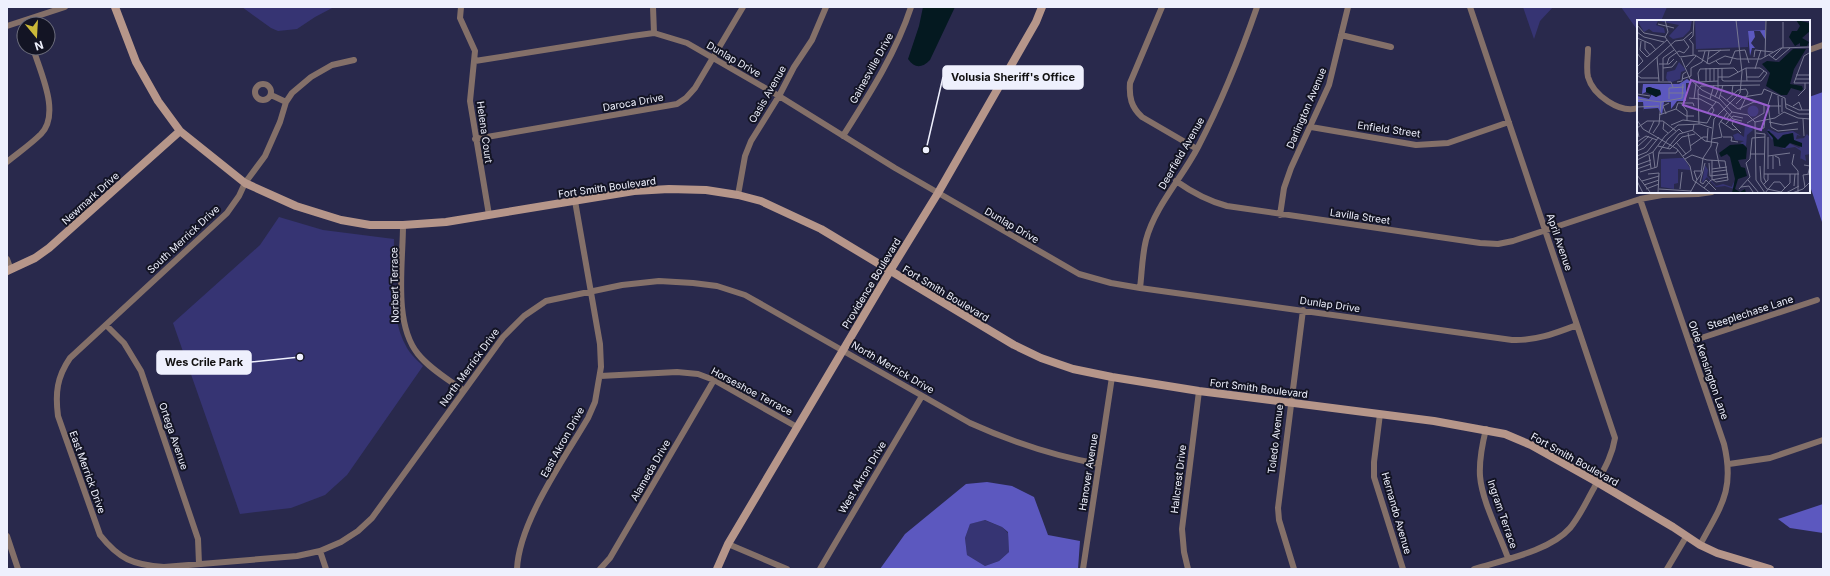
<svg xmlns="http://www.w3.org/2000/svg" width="1830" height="576" font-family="Inter,sans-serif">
<rect width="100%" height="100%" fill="#29294c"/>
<path fill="#363473" d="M 242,7 L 334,7 L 315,17 L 297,29 L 278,31 L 271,28 Z
M 1523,7 L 1553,7 L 1540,21 L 1534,39 Z
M 1621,7 L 1667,7 L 1661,21 L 1638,21 L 1638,31 Z
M 279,217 L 323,230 L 394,239 C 394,273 389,317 407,348 C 411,355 418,361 423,366 L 347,475 L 325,495 L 291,508 L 240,514 L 173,323 L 260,245 Z
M 984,520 L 1002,527 L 1008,533 L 1009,552 L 999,561 L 985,566 L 967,555 L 965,538 L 970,524 Z"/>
<path fill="#5c58bf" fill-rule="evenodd" d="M 1823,92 L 1823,225 L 1809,183 L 1809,97 Z
M 987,482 L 1012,486 L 1034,497 L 1048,535 L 1080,541 L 1078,569 L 880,569 L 905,534 L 966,484 ZM 985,520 L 1002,527 L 1008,532 L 1009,552 L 999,561 L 985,566 L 967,555 L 965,538 L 970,524 Z
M 1823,504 L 1823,533 L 1790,528 L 1778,519 Z"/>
<path fill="#041920" d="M 923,7 L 955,7 L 930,60 C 922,68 915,69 908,59 L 919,26 Z"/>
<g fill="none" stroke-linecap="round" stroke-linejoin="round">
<path stroke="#847069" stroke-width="6" d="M 461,7 L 460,18 L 475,51 L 470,101 L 489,215
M 653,7 L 654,33
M 1162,7 L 1130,83 C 1129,97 1131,107 1142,117 L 1197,149
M 1470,7 L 1615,438 C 1612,457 1603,471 1594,488 C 1586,502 1580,516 1570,528 C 1550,551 1503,560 1474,569
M 7,26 L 65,7
M 1341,35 L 1391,47
M 1588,49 C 1588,58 1586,68 1588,77 C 1593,95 1620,114 1638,108
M 1809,50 L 1823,45
M 354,60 L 332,65 L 311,77 L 292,93 L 286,102 L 280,122 L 265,156 L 245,183 L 239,196 L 227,213 L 70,358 C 57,377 55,393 58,416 L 100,535 C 119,559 133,565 164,567 L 297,556 L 320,551 L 341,542 L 358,531 L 372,518 L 503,337 L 524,316 L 546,301 L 622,285 L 659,281 L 693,283 L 717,286 L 745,295 L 970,423 C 1012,442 1054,456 1099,464
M 475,61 L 632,36 L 654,33 L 687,43 L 779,96 L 895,168 L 1079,274 L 1111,283 L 1140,288 L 1512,340 C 1536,341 1556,333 1577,325
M255 92a8 8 0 1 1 16 0a8 8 0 1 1-16 0Z
M 271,95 L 286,102
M 1311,127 L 1416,145 L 1448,143 L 1509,122
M 843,136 C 869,95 896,53 911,7
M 475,139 L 677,104 L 686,98 L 695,88 L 743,7
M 7,162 C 18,153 31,144 41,134 C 61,113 40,72 33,48
M 1176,181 C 1193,193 1208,201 1227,206 L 1480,243 L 1498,244 L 1513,241 L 1640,199 L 1662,195 L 1698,194 L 1712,192
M 738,195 L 745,156 L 751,141 L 779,96 L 794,67 L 812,40 L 826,7
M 1640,199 L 1724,444 C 1735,490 1721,506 1700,545
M 1280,215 L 1284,188 L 1291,168 L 1329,85 L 1348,7
M 403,225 C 403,264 393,323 418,354 C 430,369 449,380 464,391
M 7,259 L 11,270
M 1140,288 C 1142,272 1142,256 1146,240 C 1155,206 1182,178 1198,147 C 1222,101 1240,56 1257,7
M 106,325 L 124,343 L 141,371 L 198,539 L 199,564
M 1689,342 L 1817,300
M 600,376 L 677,372 L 698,374 L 714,380 L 797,427
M 1380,414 L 1374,462 L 1374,477 L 1403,569
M 1486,429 C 1482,445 1479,460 1480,476 C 1482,501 1499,533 1508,558
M 1729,464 L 1770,458 L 1823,440
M 7,536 L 18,569
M 728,544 L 787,569
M 320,551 L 326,569
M 517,569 C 519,522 564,459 588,418 L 595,402 L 601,367 L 600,344 L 575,201
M 600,569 L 610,558 L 714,380
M 820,569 L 922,396
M 1083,569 L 1112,377
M 1188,569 L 1184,552 L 1182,529 L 1199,391
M 1294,569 L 1279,520 L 1278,508 L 1303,310
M 1667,569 L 1686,537"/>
<path stroke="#b6968a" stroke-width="8" d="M 115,7 L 136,62 L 158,101 L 180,131 L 245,183 L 296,206 L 341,220 L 370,225 L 403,225 L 446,222 L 634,191 L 669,189 L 706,190 L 738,195 L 761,201 L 821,229 L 1014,345 L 1041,358 L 1073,369 L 1112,377 L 1199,391 L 1434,421 L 1505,434 L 1531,445 L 1597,482 L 1673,527 L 1700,545 L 1717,553 L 1770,569
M 7,271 L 35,258 L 49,248 L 180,131
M 717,569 L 728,544 L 890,271 L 938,193 L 1036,22 L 1042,7"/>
</g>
<g text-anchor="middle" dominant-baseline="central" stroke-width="4" stroke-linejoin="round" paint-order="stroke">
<g font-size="10" fill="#eef0fd" stroke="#131424">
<text transform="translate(734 59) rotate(30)">Dunlap Drive</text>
<text transform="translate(871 68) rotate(-61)">Gainesville Drive</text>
<text transform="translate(767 94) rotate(-60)">Oasis Avenue</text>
<text transform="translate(633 102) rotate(-10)">Daroca Drive</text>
<text transform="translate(1306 108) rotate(-67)">Darlington Avenue</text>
<text transform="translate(1389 129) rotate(8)">Enfield Street</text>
<text transform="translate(485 132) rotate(82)">Helena Court</text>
<text transform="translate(1181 153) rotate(-60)">Deerfield Avenue</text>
<text transform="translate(607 187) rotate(-8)">Fort Smith Boulevard</text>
<text transform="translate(90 198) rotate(-42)">Newmark Drive</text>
<text transform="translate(1360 216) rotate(8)">Lavilla Street</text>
<text transform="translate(1012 225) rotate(30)">Dunlap Drive</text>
<text transform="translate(183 239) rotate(-43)">South Merrick Drive</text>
<text transform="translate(1560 242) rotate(71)">April Avenue</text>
<text transform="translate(871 283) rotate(-59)">Providence Boulevard</text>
<text transform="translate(394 285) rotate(-91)">Norbert Terrace</text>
<text transform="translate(946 293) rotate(31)">Fort Smith Boulevard</text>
<text transform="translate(1330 304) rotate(8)">Dunlap Drive</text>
<text transform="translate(1750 312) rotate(-18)">Steeplechase Lane</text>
<text transform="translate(469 367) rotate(-54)">North Merrick Drive</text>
<text transform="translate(893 367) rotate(30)">North Merrick Drive</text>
<text transform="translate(1709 370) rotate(71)">Olde Kensington Lane</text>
<text transform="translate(1259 388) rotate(7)">Fort Smith Boulevard</text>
<text transform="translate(752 391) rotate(28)">Horseshoe Terrace</text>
<text transform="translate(174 436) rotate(71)">Ortega Avenue</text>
<text transform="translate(1275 439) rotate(-83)">Toledo Avenue</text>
<text transform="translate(562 442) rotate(-61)">East Akron Drive</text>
<text transform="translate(1575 459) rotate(29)">Fort Smith Boulevard</text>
<text transform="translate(650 470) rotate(-60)">Alameda Drive</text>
<text transform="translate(88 472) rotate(70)">East Merrick Drive</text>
<text transform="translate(1088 472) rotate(-81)">Hanover Avenue</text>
<text transform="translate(862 477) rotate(-59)">West Akron Drive</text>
<text transform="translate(1178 479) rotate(-83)">Hallcrest Drive</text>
<text transform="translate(1397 513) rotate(74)">Hernando Avenue</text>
<text transform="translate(1503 514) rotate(71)">Ingram Terrace</text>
</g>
</g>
<g transform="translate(1637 20)">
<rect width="173" height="173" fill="#29294c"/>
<path d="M 0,0 L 55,0 L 53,10 L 46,17 L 36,19 L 32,16 L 42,5 L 21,1 L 19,5 L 27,8 L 28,13 L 16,12 L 12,9 L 7,12 ZM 58,0 L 128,0 L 128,10 L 111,11 L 111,27 L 59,29 ZM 42,42 L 49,50 L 44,52 L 43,59 L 32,63 L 29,58 L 30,52 L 38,50 ZM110.5 91a5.5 5.5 0 1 1 11 0a5.5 5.5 0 1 1-11 0ZM 108,104 L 113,105 L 116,110 L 110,115 L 109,126 L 103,123 L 107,121 L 98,120 L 96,115 L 101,113 L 107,117 ZM 131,109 L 141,113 L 156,111 L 164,116 L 160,115 L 159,119 L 167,118 L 170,114 L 173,117 L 173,134 L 168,135 L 169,141 L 163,138 L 163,141 L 164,131 L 158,127 L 145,129 L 152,123 L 162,128 L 165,125 L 157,120 L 156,113 L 146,115 L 141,120 L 136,114 L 130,112 L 135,116 L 136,118 L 135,120 L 130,112 ZM 41,138 L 47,138 L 54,150 L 41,149 L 41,163 L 37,164 L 37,169 L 24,167 L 24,139 ZM 68,145 L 71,150 L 70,156 L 79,166 L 86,164 L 95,167 L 95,166 L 97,162 L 97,169 L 88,166 L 79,167 L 70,157 L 65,163 Z" fill="#363473"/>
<path d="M 128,10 L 128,19 L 123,11 L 117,11 L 118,17 L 114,23 L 118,28 L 115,28 L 113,36 L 111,11 ZM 50,59 L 55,63 L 49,63 L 49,81 L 40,81 L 34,89 L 34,82 L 27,82 L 25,95 L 21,88 L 7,89 L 7,91 L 6,82 L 0,82 L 0,76 L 12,79 L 15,74 L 19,77 L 24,75 L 23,71 L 13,67 L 9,68 L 9,72 L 5,74 L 6,64 L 42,64 Z" fill="#5c58bf"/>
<path d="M 159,0 L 173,3 L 173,11 L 165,18 L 172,22 L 170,26 L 163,26 L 163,23 L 158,26 L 152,17 L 155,11 L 160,11 L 163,6 ZM 156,29 L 169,29 L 157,49 L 153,64 L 165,66 L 166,69 L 164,71 L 154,68 L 150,75 L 144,75 L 129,66 L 133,53 L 125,44 L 130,41 L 142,42 ZM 12,67 L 23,70 L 24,74 L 19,77 L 9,72 L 9,68 ZM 130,111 L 132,111 L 141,120 L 146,115 L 156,113 L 157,120 L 165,123 L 165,127 L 153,123 L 148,128 L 137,126 L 136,118 ZM 93,125 L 106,124 L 110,128 L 109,139 L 101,140 L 104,147 L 108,148 L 110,156 L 101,159 L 98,169 L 103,172 L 108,169 L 109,173 L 95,173 L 98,159 L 93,137 L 90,134 L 84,137 L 82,133 Z" fill="#041920"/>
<path fill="none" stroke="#787993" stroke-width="1" d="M 21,4 L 37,8M 0,5 L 7,13 L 28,17 L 43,37 L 58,35 L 72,44 L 88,36 L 100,39 L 124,39 L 144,28 L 173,27M 0,12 L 7,17 L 27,22M 28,17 L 31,12 L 28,0M 0,18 L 14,24 L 19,30M 52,19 L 56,24 L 56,35M 52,20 L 56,16 L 57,0M 4,21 L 3,30 L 10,37 L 30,20M 8,22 L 8,29 L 13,35M 146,28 L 146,2M 42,31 L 47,33 L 52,27 L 47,20M 61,31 L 93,30M 0,33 L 6,41 L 0,47M 172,33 L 167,36 L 157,63 L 173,63M 132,35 L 139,40 L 153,28M 20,37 L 22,62M 117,37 L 118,30 L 136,32M 128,37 L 129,0M 44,38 L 53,59 L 65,70 L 83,79 L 95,92 L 111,95 L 118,102 L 119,160 L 128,173M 135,38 L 145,28M 71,39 L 84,30M 79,41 L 82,44 L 93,44 L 98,31 L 108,30 L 112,43M 22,44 L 32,44 L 37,39M 30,44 L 32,38 L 42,31M 70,44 L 72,31M 49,47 L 59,36M 26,48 L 35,47 L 40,41M 69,48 L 69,61M 73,48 L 73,61M 77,48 L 77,61M 109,48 L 110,61M 118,49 L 124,30M 0,55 L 38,21 L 46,20 L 55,12M 0,55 L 4,58 L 22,58M 159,55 L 173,55M 81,57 L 92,57 L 109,48 L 123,48 L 130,53 L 124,61 L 87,61 L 85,60 L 85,48M 110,57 L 122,57 L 127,51M 45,59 L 54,56 L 54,48 L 65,42 L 68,31M 158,59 L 173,59M 26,61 L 26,38 L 37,30M 0,62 L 34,62 L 36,67M 40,62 L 45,61 L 46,54 L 49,52M 62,62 L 61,53 L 63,49 L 97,48 L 101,52M 62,62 L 81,61M 96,65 L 95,72 L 99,75M 127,69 L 148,78 L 149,88 L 162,94 L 173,94M 32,73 L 47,73M 135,73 L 131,85 L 134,107 L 141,111 L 161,109M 0,74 L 13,76M 61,74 L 82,83 L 96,99 L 105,101M 83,75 L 101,89 L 117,82 L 124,83M 141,76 L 142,94M 161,76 L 168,69 L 168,63M 78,77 L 81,70 L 81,48M 52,78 L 63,79 L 76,86M 145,78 L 145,92M 0,79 L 24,82M 32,79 L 32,68 L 47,67M 57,79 L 59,63M 73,79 L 77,65M 82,79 L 86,65M 90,80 L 101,70 L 109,69 L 111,73M 44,83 L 50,91 L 50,100M 99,84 L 106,77 L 125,74 L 127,69M 149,84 L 162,90 L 173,90M 131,86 L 144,86M 156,86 L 162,82 L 165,90M 0,87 L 22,86M 39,89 L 41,83 L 56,83 L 57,86M 103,90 L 111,73M 70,93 L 79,82M 29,94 L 26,86 L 32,83M 22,95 L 39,89 L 49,96 L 57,96M 85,98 L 89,99 L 95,92M 166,99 L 167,116M 0,100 L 6,109 L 40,129 L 53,146 L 56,160 L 74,173M 97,100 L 95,104 L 104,113M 83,101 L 96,110 L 100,109M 27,102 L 26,109 L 31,113M 118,102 L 138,98 L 147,92 L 161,98 L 173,99M 132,102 L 146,105 L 161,102M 110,103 L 127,93 L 127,85 L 124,83M 62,104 L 61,70 L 64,66 L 123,65M 89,104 L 96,96 L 106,98M 34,105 L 46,100 L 70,103 L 77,90 L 75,87M 119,109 L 127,108 L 128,99M 55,110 L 68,121 L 81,123M 12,112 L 17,101M 16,113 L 22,104 L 24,82 L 45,78 L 46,64M 119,113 L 128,114 L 127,158 L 129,162M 2,117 L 0,108 L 10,101 L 26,101 L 39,111M 86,117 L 95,117 L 94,121 L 101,122M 131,117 L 131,149M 75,119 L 85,117 L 82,104 L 90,93M 0,122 L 9,116 L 20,120M 39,122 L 49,134M 70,122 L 71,108M 81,123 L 79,130 L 83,148M 21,126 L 33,129 L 45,117 L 58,114M 53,126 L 66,117 L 71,117M 0,127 L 12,116M 30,129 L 42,114 L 56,110 L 57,104M 0,131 L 7,128 L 16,118M 16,132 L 18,148M 22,133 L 39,133 L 41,130M 113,134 L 128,134M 157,134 L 155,144 L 161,151 L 161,173M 12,135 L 14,148M 0,136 L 10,132 L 22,117M 46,136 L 54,130 L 51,113M 131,136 L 153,133M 138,136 L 142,138 L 143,146M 48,139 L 55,135 L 70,140 L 88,141M 0,140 L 16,132 L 28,116 L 41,105 L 63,104 L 75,108M 75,140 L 75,159 L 79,162 L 91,160 L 88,141M 72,143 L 73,156 L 91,154M 109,143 L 113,139 L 115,118 L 128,117M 0,145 L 14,140M 167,145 L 173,146 L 171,154M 123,146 L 124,161 L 130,169 L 149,173 L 162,166M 0,149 L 14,144M 75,149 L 90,147M 136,149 L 136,136M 3,152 L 20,147 L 22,132 L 31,119 L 42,109 L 46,113M 75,152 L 90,150M 11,154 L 22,153 L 21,173M 127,154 L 162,154M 0,155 L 13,172M 60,160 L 57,151 L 64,151M 111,160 L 122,173M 0,161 L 6,173M 5,161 L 22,156M 58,163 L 64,154 L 66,138 L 74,126 L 77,99 L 103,73 L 105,52 L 99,0M 66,164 L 63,162 L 68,143M 66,164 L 69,160 L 79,170M 7,165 L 22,160M 126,165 L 131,160 L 131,154M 157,166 L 158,154M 104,167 L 112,166 L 116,172M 168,167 L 166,155 L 173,154M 67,168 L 74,160 L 91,157M 9,169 L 22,164M 22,169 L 54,171M 43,169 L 45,152M 102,169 L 113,157 L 109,143M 144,172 L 153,163 L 153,154M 53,173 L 59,162M 128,173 L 137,162 L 143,162 L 148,168M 155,173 L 166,169 L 173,162"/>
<path fill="#985dce" fill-opacity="0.15" stroke="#985dce" stroke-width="2" d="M 54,60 L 132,86 L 124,110 L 46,85 Z"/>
<rect width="173" height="173" fill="none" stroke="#eef0fd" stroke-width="2"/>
</g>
<path fill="none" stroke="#eef0fd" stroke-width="1.5" d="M926 150L943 77M300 357L251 362"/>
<g fill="#eef0fd" stroke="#131424" stroke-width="1.5">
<circle cx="926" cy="150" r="4"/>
<circle cx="300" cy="357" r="4"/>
</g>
<g fill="#eef0fd" stroke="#eef0fd" stroke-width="1.5">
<rect x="943" y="66" width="140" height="23" rx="4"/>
<rect x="157" y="351" width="94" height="23" rx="4"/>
</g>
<g font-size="11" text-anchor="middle" font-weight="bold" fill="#111">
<text x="1013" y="81">Volusia Sheriff's Office</text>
<text x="204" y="366">Wes Crile Park</text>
</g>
<rect width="1830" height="576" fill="none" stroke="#eef0fd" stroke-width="16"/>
<g transform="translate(36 36) rotate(162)"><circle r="19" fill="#131424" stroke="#6b6c7b"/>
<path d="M0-3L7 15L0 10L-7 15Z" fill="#cbb939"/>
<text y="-6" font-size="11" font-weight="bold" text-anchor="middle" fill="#eef0fd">N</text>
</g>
</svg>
